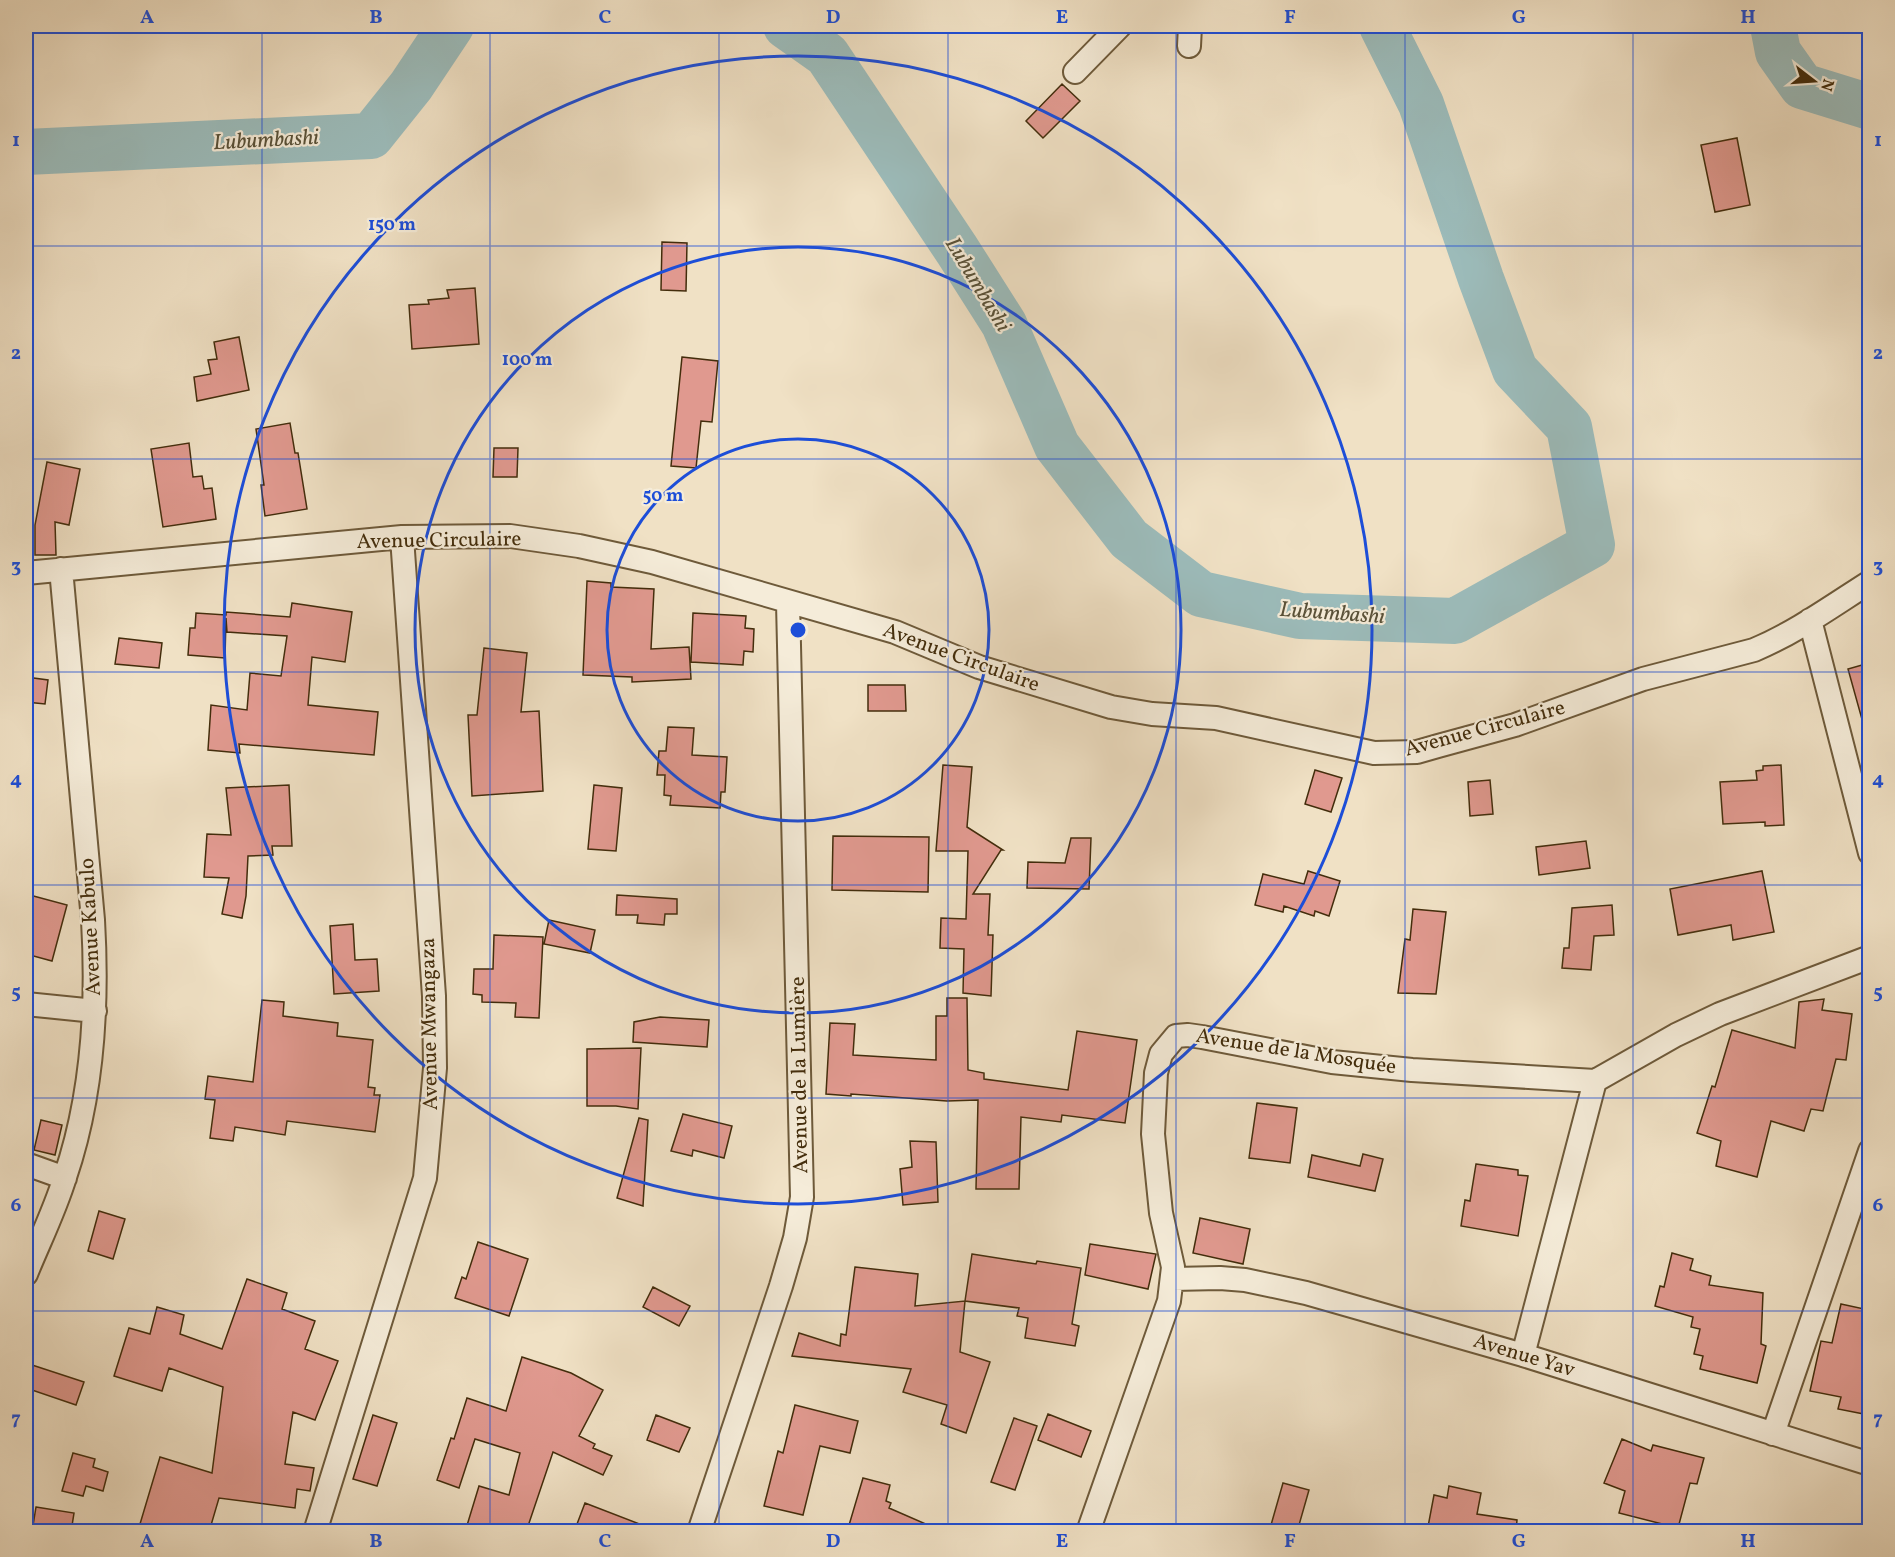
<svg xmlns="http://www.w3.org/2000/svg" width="1895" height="1557" font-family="Vollkorn,serif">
<rect width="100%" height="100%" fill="#f0e1c5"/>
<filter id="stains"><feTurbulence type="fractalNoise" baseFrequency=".00333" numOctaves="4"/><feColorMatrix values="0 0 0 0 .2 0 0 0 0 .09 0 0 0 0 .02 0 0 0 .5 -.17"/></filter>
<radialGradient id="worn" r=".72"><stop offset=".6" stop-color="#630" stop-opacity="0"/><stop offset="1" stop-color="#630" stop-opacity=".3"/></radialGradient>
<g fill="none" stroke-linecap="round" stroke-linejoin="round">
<path stroke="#9cbcbb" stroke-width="46" d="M 786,26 L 827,55 L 957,250 L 1004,324 L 1057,446 L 1129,539 L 1201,594 L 1300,616 L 1455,621 L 1592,545 L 1569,427 L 1515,370 L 1481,279 L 1421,104 L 1382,26
M 1773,26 L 1778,52 L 1802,86 L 1870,107
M 26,152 L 371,136 L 411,86 L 451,26"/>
</g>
<path fill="#e0998f" stroke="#432d0c" stroke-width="1.5" d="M 1062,84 L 1080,101 L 1043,138 L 1026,121 Z
M 1737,138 L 1750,205 L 1715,212 L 1701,145 Z
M 662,242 L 687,243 L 686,291 L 661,290 Z
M 475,288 L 479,344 L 412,349 L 409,305 L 429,304 L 428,300 L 449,298 L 447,290 Z
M 239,337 L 249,390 L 197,401 L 194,377 L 211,374 L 208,360 L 217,359 L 214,342 Z
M 682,357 L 718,361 L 712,422 L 701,421 L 696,468 L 671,466 Z
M 290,423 L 295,453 L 298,453 L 307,509 L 265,516 L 261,485 L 264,485 L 256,429 Z
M 189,443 L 193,477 L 202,476 L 204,489 L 212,488 L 216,519 L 163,527 L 151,449 Z
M 494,448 L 518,448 L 517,477 L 493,477 Z
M 47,462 L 80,469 L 69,525 L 55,522 L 56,555 L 35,555 L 35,525 Z
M 587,581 L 611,583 L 611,587 L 654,589 L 651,649 L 689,647 L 691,679 L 632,682 L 632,677 L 583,675 Z
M 292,603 L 352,612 L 345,662 L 312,657 L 308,705 L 378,712 L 374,755 L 239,744 L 240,753 L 208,750 L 211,705 L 247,710 L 250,673 L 281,676 L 287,636 L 227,632 L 226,618 L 225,658 L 188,655 L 190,628 L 195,628 L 196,613 L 226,615 L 226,612 L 290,617 Z
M 693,613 L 746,616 L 745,628 L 754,629 L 753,652 L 744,651 L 743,665 L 691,662 Z
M 119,638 L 162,643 L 159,668 L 115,664 Z
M 484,648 L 527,653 L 521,712 L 539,711 L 543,791 L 472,796 L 468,715 L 477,715 Z
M 1869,663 L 1869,722 L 1863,723 L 1848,669 Z
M 26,677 L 48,680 L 45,704 L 26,702 Z
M 868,685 L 905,685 L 906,711 L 868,711 Z
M 668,727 L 694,728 L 692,755 L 727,757 L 725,792 L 721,792 L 720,808 L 670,805 L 671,796 L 664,795 L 665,775 L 657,775 L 659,751 L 666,751 Z
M 943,765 L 972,767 L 967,827 L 1003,850 L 1001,850 L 973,894 L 990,894 L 988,935 L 993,935 L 991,996 L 963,993 L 964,949 L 940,948 L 941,918 L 966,919 L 968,851 L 936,851 Z
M 1781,765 L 1784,825 L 1765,826 L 1765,822 L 1723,824 L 1720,782 L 1757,780 L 1756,771 L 1763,770 L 1763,766 Z
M 1315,770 L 1342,778 L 1331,812 L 1305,804 Z
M 1490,780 L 1493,814 L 1470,816 L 1468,782 Z
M 289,785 L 292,846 L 272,846 L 273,855 L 248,856 L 246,896 L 242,918 L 222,914 L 229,878 L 204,877 L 207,834 L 231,835 L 226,788 Z
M 594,785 L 622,788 L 616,851 L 588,849 Z
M 833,836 L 929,837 L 928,892 L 832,890 Z
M 1071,838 L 1091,838 L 1089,889 L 1027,888 L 1028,862 L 1065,863 Z
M 1586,841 L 1590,868 L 1539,875 L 1536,847 Z
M 1308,871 L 1340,881 L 1329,916 L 1315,911 L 1314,916 L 1284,906 L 1283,912 L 1255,905 L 1263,874 L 1304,884 Z
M 1762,871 L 1774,932 L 1733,940 L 1731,925 L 1678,935 L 1670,889 Z
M 26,894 L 67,905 L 52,961 L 26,954 Z
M 617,895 L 677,899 L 677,914 L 665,914 L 664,925 L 637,923 L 638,915 L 616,915 Z
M 1612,905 L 1614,935 L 1594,936 L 1591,970 L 1562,968 L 1564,948 L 1569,948 L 1572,908 Z
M 1413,909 L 1446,912 L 1436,994 L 1398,993 L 1405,939 L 1410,940 Z
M 549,920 L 595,930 L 590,953 L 544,944 Z
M 353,924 L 355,960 L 377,959 L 379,991 L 334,994 L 330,926 Z
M 494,935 L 543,937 L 539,1018 L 515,1017 L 516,1003 L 482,1002 L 482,995 L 473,994 L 474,969 L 493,969 Z
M 947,998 L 967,998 L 968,1070 L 984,1073 L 984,1079 L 1068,1090 L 1077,1031 L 1137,1040 L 1125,1123 L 1062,1115 L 1061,1122 L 1021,1117 L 1019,1189 L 976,1189 L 978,1100 L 947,1101 L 851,1094 L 851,1096 L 826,1094 L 830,1023 L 855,1024 L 853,1055 L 936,1060 L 936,1016 L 947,1016 Z
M 1824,999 L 1822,1010 L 1852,1014 L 1846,1060 L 1836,1059 L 1823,1111 L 1811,1109 L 1804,1131 L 1771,1121 L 1757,1177 L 1716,1166 L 1721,1141 L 1697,1133 L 1712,1086 L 1715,1087 L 1732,1030 L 1795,1048 L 1799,1002 Z
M 262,1000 L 284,1002 L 283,1016 L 338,1023 L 337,1036 L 373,1040 L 368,1087 L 375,1088 L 374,1095 L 380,1095 L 375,1132 L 287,1121 L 285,1135 L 235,1127 L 233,1141 L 210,1138 L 215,1100 L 205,1099 L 208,1076 L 253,1082 Z
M 660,1017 L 709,1020 L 707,1047 L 633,1042 L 634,1022 Z
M 641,1048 L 638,1109 L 616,1106 L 587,1106 L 587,1049 Z
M 1257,1103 L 1297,1108 L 1290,1163 L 1249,1158 Z
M 683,1114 L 732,1126 L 724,1158 L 693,1150 L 692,1156 L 671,1151 Z
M 639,1118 L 648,1120 L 643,1206 L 617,1198 Z
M 41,1120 L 62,1125 L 55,1155 L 34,1150 Z
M 910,1141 L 936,1142 L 938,1202 L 903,1205 L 900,1169 L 912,1167 Z
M 1363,1154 L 1383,1159 L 1375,1191 L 1308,1177 L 1312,1155 L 1360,1166 Z
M 1476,1164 L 1518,1170 L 1518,1175 L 1528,1176 L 1518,1236 L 1461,1226 L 1465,1200 L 1470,1201 Z
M 99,1211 L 125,1219 L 113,1259 L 88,1251 Z
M 1200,1218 L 1250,1229 L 1243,1264 L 1193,1253 Z
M 478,1242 L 528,1259 L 509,1316 L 455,1298 L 462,1277 L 466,1279 Z
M 1090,1244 L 1156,1254 L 1148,1289 L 1085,1275 Z
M 1672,1253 L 1693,1259 L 1690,1270 L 1711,1276 L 1709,1285 L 1763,1293 L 1761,1344 L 1766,1346 L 1757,1383 L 1700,1369 L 1703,1356 L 1694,1354 L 1700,1329 L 1691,1327 L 1693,1317 L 1655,1306 L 1660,1286 L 1664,1287 Z
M 972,1254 L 1036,1264 L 1037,1261 L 1081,1268 L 1072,1324 L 1079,1326 L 1075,1346 L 1025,1338 L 1028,1318 L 1017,1316 L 1019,1308 L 965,1301 Z
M 855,1267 L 918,1274 L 915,1306 L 965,1301 L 960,1352 L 990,1362 L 966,1433 L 941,1424 L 947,1405 L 903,1392 L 911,1369 L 792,1356 L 799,1333 L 840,1346 L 841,1334 L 846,1335 Z
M 247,1279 L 287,1293 L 282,1309 L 315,1321 L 305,1349 L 338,1361 L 315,1420 L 293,1412 L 285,1464 L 314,1468 L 310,1491 L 297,1489 L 295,1508 L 219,1498 L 209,1532 L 202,1532 L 183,1526 L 178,1532 L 167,1532 L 140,1524 L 160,1457 L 212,1473 L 223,1387 L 169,1368 L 162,1391 L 114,1376 L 129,1328 L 150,1334 L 157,1307 L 184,1315 L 180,1334 L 222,1349 Z
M 653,1287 L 690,1306 L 679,1326 L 643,1307 Z
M 1841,1304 L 1869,1310 L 1869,1415 L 1838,1409 L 1841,1397 L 1810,1391 L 1821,1341 L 1832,1343 Z
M 522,1357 L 571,1373 L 603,1390 L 579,1436 L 595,1444 L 593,1448 L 612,1456 L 603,1475 L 553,1452 L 526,1532 L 465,1532 L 479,1486 L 509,1495 L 520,1453 L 475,1439 L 459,1488 L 437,1480 L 451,1438 L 454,1439 L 467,1398 L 506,1411 Z
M 26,1363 L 84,1382 L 76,1405 L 26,1388 Z
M 795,1405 L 858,1421 L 850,1453 L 820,1446 L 803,1515 L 764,1506 L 778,1451 L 783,1453 Z
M 1048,1414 L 1091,1431 L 1081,1457 L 1038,1440 Z
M 373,1415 L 397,1423 L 377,1486 L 353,1479 Z
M 656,1415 L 690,1428 L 679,1452 L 647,1440 Z
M 1014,1418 L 1037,1426 L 1015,1490 L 991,1482 Z
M 1622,1439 L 1651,1451 L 1653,1445 L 1704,1458 L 1697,1484 L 1690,1483 L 1678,1528 L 1619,1513 L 1625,1491 L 1604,1483 Z
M 73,1453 L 95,1459 L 93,1467 L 108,1472 L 103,1491 L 86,1486 L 83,1496 L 62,1491 Z
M 863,1478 L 890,1485 L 886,1501 L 891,1503 L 889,1508 L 944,1532 L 847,1532 Z
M 1283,1483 L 1309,1490 L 1297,1532 L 1271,1525 Z
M 1449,1486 L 1481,1493 L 1477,1514 L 1517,1520 L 1516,1532 L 1427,1532 L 1434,1495 L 1447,1498 Z
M 585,1503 L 655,1530 L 654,1532 L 574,1532 Z
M 36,1507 L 74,1513 L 71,1532 L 32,1532 Z"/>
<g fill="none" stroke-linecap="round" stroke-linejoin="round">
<g stroke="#6e5a3a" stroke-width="26">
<path id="street" d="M 1189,46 L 1190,26
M 1075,72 L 1120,26
M 26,573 L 402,537 L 510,536 L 579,546 L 652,562 L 895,632 L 979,667 L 1111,707 L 1152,714 L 1216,718 L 1374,753 L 1417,752 L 1438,746 L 1515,725 L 1643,679 L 1754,650 C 1795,633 1832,606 1870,582
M 1810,620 L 1870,853
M 26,1004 L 95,1011
M 26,1164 L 65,1178
M 26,1274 C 39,1242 55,1210 65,1177 C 93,1095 98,1005 93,920 L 61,569
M 1173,1279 L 1220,1278 L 1245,1280 L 1306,1293 L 1523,1355 L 1870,1464
M 1523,1355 L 1595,1081
M 1773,1434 L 1870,1151
M 315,1532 L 425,1178 L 435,1068 L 434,996 L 402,537
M 699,1532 L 781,1286 L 795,1238 L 802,1197 L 788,603
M 1088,1532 L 1169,1301 L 1173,1267 L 1161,1213 L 1153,1134 L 1156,1073 L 1161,1054 L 1176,1036 L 1188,1035 L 1202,1037 L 1332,1062 L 1412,1070 L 1595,1081 L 1676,1035 L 1720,1014 L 1870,957"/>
</g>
<use href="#street" stroke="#f5ecd9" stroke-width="22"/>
</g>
<path fill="none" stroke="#1d4ed8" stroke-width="1.5" stroke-opacity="0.55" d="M 262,26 L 262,1532M 490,26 L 490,1532M 719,26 L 719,1532M 948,26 L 948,1532M 1176,26 L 1176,1532M 1405,26 L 1405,1532M 1633,26 L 1633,1532M 26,246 L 1870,246M 26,459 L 1870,459M 26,672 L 1870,672M 26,885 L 1870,885M 26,1098 L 1870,1098M 26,1311 L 1870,1311"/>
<g fill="none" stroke="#1d4ed8" stroke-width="3">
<circle cx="798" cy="630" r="191"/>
<circle cx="798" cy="630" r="383"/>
<circle cx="798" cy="630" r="574"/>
</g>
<g text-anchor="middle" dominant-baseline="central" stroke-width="4.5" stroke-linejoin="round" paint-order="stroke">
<g font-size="21" fill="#432d0c" stroke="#f5ecd9">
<text transform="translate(439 541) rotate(-1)">Avenue Circulaire</text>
<text transform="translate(961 658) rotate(20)">Avenue Circulaire</text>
<text transform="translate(1485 729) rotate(-15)">Avenue Circulaire</text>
<text transform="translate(91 927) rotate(-93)">Avenue Kabulo</text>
<text transform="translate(430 1024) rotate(-91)">Avenue Mwangaza</text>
<text transform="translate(1296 1052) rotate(9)">Avenue de la Mosquée</text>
<text transform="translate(800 1075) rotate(-91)">Avenue de la Lumière</text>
<text transform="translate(1524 1356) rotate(17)">Avenue Yav</text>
</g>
<g font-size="22" font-style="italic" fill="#595138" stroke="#f5ecd9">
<text transform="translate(266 141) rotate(-3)">Lubumbashi</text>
<text transform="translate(977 285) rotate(59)">Lubumbashi</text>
<text transform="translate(1332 614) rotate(4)">Lubumbashi</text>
</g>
</g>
<circle cx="798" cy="630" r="9" fill="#1d4ed8" stroke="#f5ecd9" stroke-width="3"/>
<g font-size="18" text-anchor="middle" font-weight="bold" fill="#1d4ed8" stroke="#f5ecd9" stroke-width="4.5" stroke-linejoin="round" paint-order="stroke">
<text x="392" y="230">150 m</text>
<text x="527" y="365">100 m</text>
<text x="663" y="501">50 m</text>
</g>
<rect width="1895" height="1557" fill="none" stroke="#f0e1c5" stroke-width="66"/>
<g transform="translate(1814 81) rotate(107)" stroke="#f5ecd9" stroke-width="4.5" paint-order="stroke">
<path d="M0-4.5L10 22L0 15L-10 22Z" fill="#432d0c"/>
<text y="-9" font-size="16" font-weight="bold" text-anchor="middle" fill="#432d0c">N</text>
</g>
<rect x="33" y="33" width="1829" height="1491" fill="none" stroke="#1d4ed8" stroke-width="2"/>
<g font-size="20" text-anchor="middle" font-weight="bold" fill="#1d4ed8">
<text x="147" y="23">A</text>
<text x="376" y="23">B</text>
<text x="605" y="23">C</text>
<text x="833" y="23">D</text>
<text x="1062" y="23">E</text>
<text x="1290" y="23">F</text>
<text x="1519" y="23">G</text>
<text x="1748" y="23">H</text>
<text x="16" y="146">1</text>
<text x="1878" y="146">1</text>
<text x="16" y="359">2</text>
<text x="1878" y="359">2</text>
<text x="16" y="572">3</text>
<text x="1878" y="572">3</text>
<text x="16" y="785">4</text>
<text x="1878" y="785">4</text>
<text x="16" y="998">5</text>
<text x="1878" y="998">5</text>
<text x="16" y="1211">6</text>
<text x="1878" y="1211">6</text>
<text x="16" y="1424">7</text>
<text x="1878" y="1424">7</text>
<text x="147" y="1547">A</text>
<text x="376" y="1547">B</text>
<text x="605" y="1547">C</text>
<text x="833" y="1547">D</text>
<text x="1062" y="1547">E</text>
<text x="1290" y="1547">F</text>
<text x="1519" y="1547">G</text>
<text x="1748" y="1547">H</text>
</g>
<rect width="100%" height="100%" filter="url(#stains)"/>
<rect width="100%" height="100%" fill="url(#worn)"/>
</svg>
